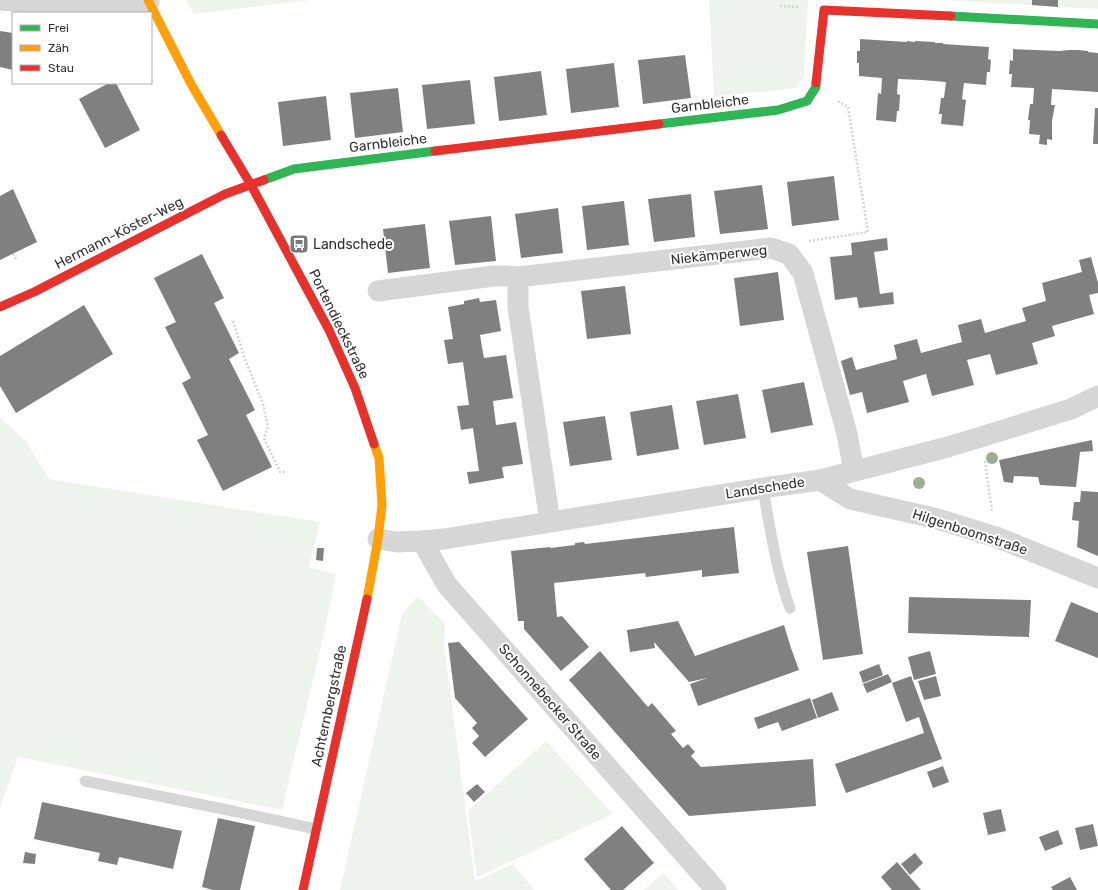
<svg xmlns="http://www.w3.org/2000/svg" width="1098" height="890" font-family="Rubik,sans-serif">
<rect width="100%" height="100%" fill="#fff"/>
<path fill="#eff3ed" d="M 186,0 L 310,0 L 194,14 Z
M 709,0 L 808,0 L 804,76 L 797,88 L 714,97 Z
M 941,0 L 1098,0 L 1098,9 Z
M 0,418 L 25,440 L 49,479 L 320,522 L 309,567 L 336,574 L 327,620 L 282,810 L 18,757 L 0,808 Z
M 418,596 L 445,624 L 444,644 L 475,881 L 513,864 L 534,890 L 340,890 L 402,614 Z
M 546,741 L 613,814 L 477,877 L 468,811 Z
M 663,873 L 678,890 L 644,890 Z"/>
<path fill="#808080" d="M 1032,0 L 1058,0 L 1058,7 L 1032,5 Z
M 0,31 L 13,33 L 13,70 L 0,67 Z
M 860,39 L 907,42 L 907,41 L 915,42 L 915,41 L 935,42 L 935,43 L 943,43 L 943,44 L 989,47 L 988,59 L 991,60 L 990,72 L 987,72 L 986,85 L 964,83 L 962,99 L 966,100 L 963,126 L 941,124 L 942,114 L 939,114 L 941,98 L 944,98 L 946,82 L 922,80 L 898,79 L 897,94 L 900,95 L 899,111 L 897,111 L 896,122 L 876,120 L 878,93 L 881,94 L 882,78 L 859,76 L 859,63 L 857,63 L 857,51 L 860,51 Z
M 1013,49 L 1060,51 L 1069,50 L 1078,50 L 1088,51 L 1088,52 L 1098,53 L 1098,92 L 1052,89 L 1051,105 L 1055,105 L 1052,121 L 1052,140 L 1047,139 L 1047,145 L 1039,144 L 1040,135 L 1029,134 L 1030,120 L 1028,120 L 1030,104 L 1033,104 L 1034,88 L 1011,87 L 1012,74 L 1009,74 L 1010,60 L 1013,61 Z
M 685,55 L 691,98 L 643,104 L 638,60 Z
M 614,63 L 619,107 L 571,113 L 566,69 Z
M 541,71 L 547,115 L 499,121 L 494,77 Z
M 470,80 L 475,124 L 427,129 L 422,85 Z
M 109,83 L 116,83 L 140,130 L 105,148 L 79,99 Z
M 398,88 L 403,132 L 355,138 L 350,93 Z
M 326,96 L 331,140 L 283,146 L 278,102 Z
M 1095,108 L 1098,108 L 1098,144 L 1093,144 Z
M 834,176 L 839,220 L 792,226 L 787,182 Z
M 762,185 L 768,229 L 720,234 L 714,191 Z
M 13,189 L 37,242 L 0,260 L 0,196 Z
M 691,194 L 695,237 L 654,242 L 648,199 Z
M 624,201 L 629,245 L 587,250 L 582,206 Z
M 558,208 L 563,253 L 521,258 L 515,214 Z
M 491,216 L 496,261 L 455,265 L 449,221 Z
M 425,224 L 430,268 L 388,273 L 383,229 Z
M 887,238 L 888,250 L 874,252 L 880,294 L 893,292 L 894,304 L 859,308 L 857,297 L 835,300 L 830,257 L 852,255 L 851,243 Z
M 202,254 L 224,298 L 214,303 L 239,353 L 229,359 L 255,410 L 246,415 L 272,467 L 223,491 L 197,440 L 208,435 L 182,383 L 191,378 L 165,327 L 176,322 L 154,278 Z
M 1091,257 L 1098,283 L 1098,293 L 1089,295 L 1094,314 L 1052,326 L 1055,336 L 1032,343 L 1038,364 L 996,375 L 990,354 L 967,360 L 974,385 L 932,396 L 926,374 L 903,381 L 909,402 L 867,413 L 862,392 L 850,395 L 841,361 L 852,357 L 856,370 L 897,359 L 894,345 L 917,339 L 921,353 L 962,342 L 958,325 L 981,319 L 985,333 L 1026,321 L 1022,308 L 1046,301 L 1042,283 L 1082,272 L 1079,260 Z
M 778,272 L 784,320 L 740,326 L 734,278 Z
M 625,286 L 631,334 L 587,339 L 581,291 Z
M 479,298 L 480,302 L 496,300 L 501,331 L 480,335 L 482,347 L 484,358 L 506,355 L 513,398 L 493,401 L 496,425 L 516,422 L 523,464 L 502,467 L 504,478 L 469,484 L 467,472 L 479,471 L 473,428 L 461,430 L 457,406 L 469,405 L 463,362 L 448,364 L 444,340 L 453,339 L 448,307 L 464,304 L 464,301 Z
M 84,305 L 113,354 L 16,413 L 0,386 L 0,356 Z
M 804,382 L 813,425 L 771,433 L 762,390 Z
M 738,394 L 746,438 L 704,445 L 696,401 Z
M 672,405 L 679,449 L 637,456 L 630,412 Z
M 605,416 L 612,460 L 570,466 L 563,422 Z
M 1092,440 L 1093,451 L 1080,452 L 1076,487 L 1040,485 L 1038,477 L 1014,476 L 1013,483 L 1004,482 L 999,460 Z
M 1081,491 L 1098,492 L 1098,556 L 1077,547 L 1079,521 L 1072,520 L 1074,502 L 1080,502 Z
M 734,527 L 739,573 L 702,577 L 702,570 L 646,577 L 645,573 L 554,583 L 557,617 L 562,616 L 589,647 L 561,671 L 524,629 L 524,621 L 518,621 L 511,551 L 550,547 L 550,548 L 575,545 L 575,543 L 584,542 L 585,544 Z
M 848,546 L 863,654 L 823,660 L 807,552 Z
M 317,548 L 324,548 L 323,561 L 316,560 Z
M 909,597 L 1031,600 L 1029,637 L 908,633 Z
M 1071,602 L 1098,613 L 1098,658 L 1055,641 Z
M 678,621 L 695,656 L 784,625 L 791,648 L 799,670 L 698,706 L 690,684 L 707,678 L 689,682 L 654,642 L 655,648 L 630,652 L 627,630 Z
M 459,642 L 528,719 L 485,757 L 472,743 L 479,736 L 472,728 L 477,723 L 455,698 L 448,643 Z
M 600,651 L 648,707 L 652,703 L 676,731 L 671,734 L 683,748 L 688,744 L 695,752 L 691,756 L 701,767 L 813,759 L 816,806 L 689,816 L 569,680 Z
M 930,651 L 936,674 L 914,680 L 908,657 Z
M 879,664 L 883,675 L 863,683 L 859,672 Z
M 888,674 L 892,682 L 867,693 L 863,684 Z
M 911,676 L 942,759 L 846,793 L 835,764 L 924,733 L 919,717 L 906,722 L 892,683 Z
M 936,676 L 941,696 L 924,700 L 918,681 Z
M 832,692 L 839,710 L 818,718 L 812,700 Z
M 810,698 L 817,718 L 782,731 L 778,722 L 758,729 L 754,718 Z
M 943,766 L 949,782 L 933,788 L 927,772 Z
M 477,784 L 485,792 L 474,802 L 466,793 Z
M 42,802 L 182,831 L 173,869 L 119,857 L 117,865 L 98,861 L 100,853 L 34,839 Z
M 1001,809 L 1006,831 L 988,835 L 983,813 Z
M 218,818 L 255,826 L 240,890 L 213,890 L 202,887 Z
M 1093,824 L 1098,846 L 1080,850 L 1075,828 Z
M 622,826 L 654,863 L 623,890 L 611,890 L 584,859 Z
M 1058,830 L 1063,844 L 1045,851 L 1039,837 Z
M 25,852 L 36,854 L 35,864 L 23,863 Z
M 915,853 L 923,863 L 910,875 L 901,864 Z
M 897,862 L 921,890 L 892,890 L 881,877 Z
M 1070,877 L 1077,890 L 1053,890 L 1051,887 Z"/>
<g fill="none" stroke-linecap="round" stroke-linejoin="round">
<path stroke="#d4d4d4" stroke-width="2.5" stroke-dasharray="2 2" stroke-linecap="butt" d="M 780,6 L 799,7
M 809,241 L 868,232 L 848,107 L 838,101
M 13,254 L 17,261
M 233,321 L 245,359 L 263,404 L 268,427 L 264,438 L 280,472 L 286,472
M 985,461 L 992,511"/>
<path stroke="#d6d6d6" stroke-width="11" d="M 763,488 C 770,529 776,569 790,608
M 85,781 L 223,809 L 316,829"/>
<path stroke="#d6d6d6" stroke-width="21" d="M 0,0 L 128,9 L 149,2
M 378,291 L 494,276 L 507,276 L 518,277
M 820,480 L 850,499 L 934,518 L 996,537 L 1098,578
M 550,522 L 518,307 L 518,277 L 771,248 L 789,254 L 803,273 L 847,434 L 854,471
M 378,539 L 397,542 L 422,541 L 444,539 L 763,488 L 820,480 L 944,448 L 981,437 L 1071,409 L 1098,396
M 422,541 L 447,585 L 716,890"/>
<path stroke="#30b455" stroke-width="9" d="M 951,16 L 1098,24
M 659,124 L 778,110 L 807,101 L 816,87 L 816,83
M 264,180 L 294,169 L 435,151"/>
<path stroke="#ff9f0a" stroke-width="9" d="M 148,0 L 191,84 L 221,135
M 367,599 L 378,539 L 382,505 L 379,458 L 374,444"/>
<path stroke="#e5322d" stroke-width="9" d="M 816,83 L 824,10 L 951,16
M 221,135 L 251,185 L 329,330 L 355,388 L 374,444
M 435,151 L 659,124
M 0,307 L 34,292 L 225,194 L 264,180
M 303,890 L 367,599"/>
</g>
<g fill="#9dae96">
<circle cx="992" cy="458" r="6"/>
<circle cx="919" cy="483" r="6"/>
</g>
<defs>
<g id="bus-square" transform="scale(1)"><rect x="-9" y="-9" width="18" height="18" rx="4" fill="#7a7a7a" stroke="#fff"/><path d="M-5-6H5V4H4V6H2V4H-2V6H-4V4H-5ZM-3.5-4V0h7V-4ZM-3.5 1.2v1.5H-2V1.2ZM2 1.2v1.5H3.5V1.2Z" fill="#fff"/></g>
</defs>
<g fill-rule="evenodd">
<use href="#bus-square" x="299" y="244"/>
</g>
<g text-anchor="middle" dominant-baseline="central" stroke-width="4" stroke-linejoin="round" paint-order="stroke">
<g font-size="14" fill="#323232" stroke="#fff">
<text transform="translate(710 104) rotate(-7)">Garnbleiche</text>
<text transform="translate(388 143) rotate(-7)">Garnbleiche</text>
<text transform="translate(119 233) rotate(-27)">Hermann-Köster-Weg</text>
<text transform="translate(719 255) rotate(-6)">Niekämperweg</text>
<text transform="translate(339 324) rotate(64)">Portendieckstraße</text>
<text transform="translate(765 488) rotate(-9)">Landschede</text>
<text transform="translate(970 532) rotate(18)">Hilgenboomstraße</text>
<text transform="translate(550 702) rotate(49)">Schonnebecker Straße</text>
<text transform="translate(329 706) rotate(-78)">Achternbergstraße</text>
</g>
<g font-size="14" fill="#323232" stroke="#fff" text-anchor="start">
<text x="313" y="244">Landschede</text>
</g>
</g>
<rect x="12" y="12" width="140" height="72" fill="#ffffff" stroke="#adadad"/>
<rect x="20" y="25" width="20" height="6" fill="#30b455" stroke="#adadad"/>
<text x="48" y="32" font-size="12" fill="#323232">Frei</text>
<rect x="20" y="45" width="20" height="6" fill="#ff9f0a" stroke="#adadad"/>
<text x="48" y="52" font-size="12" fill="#323232">Zäh</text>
<rect x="20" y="65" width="20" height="6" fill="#e5322d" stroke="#adadad"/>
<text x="48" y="72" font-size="12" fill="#323232">Stau</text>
</svg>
